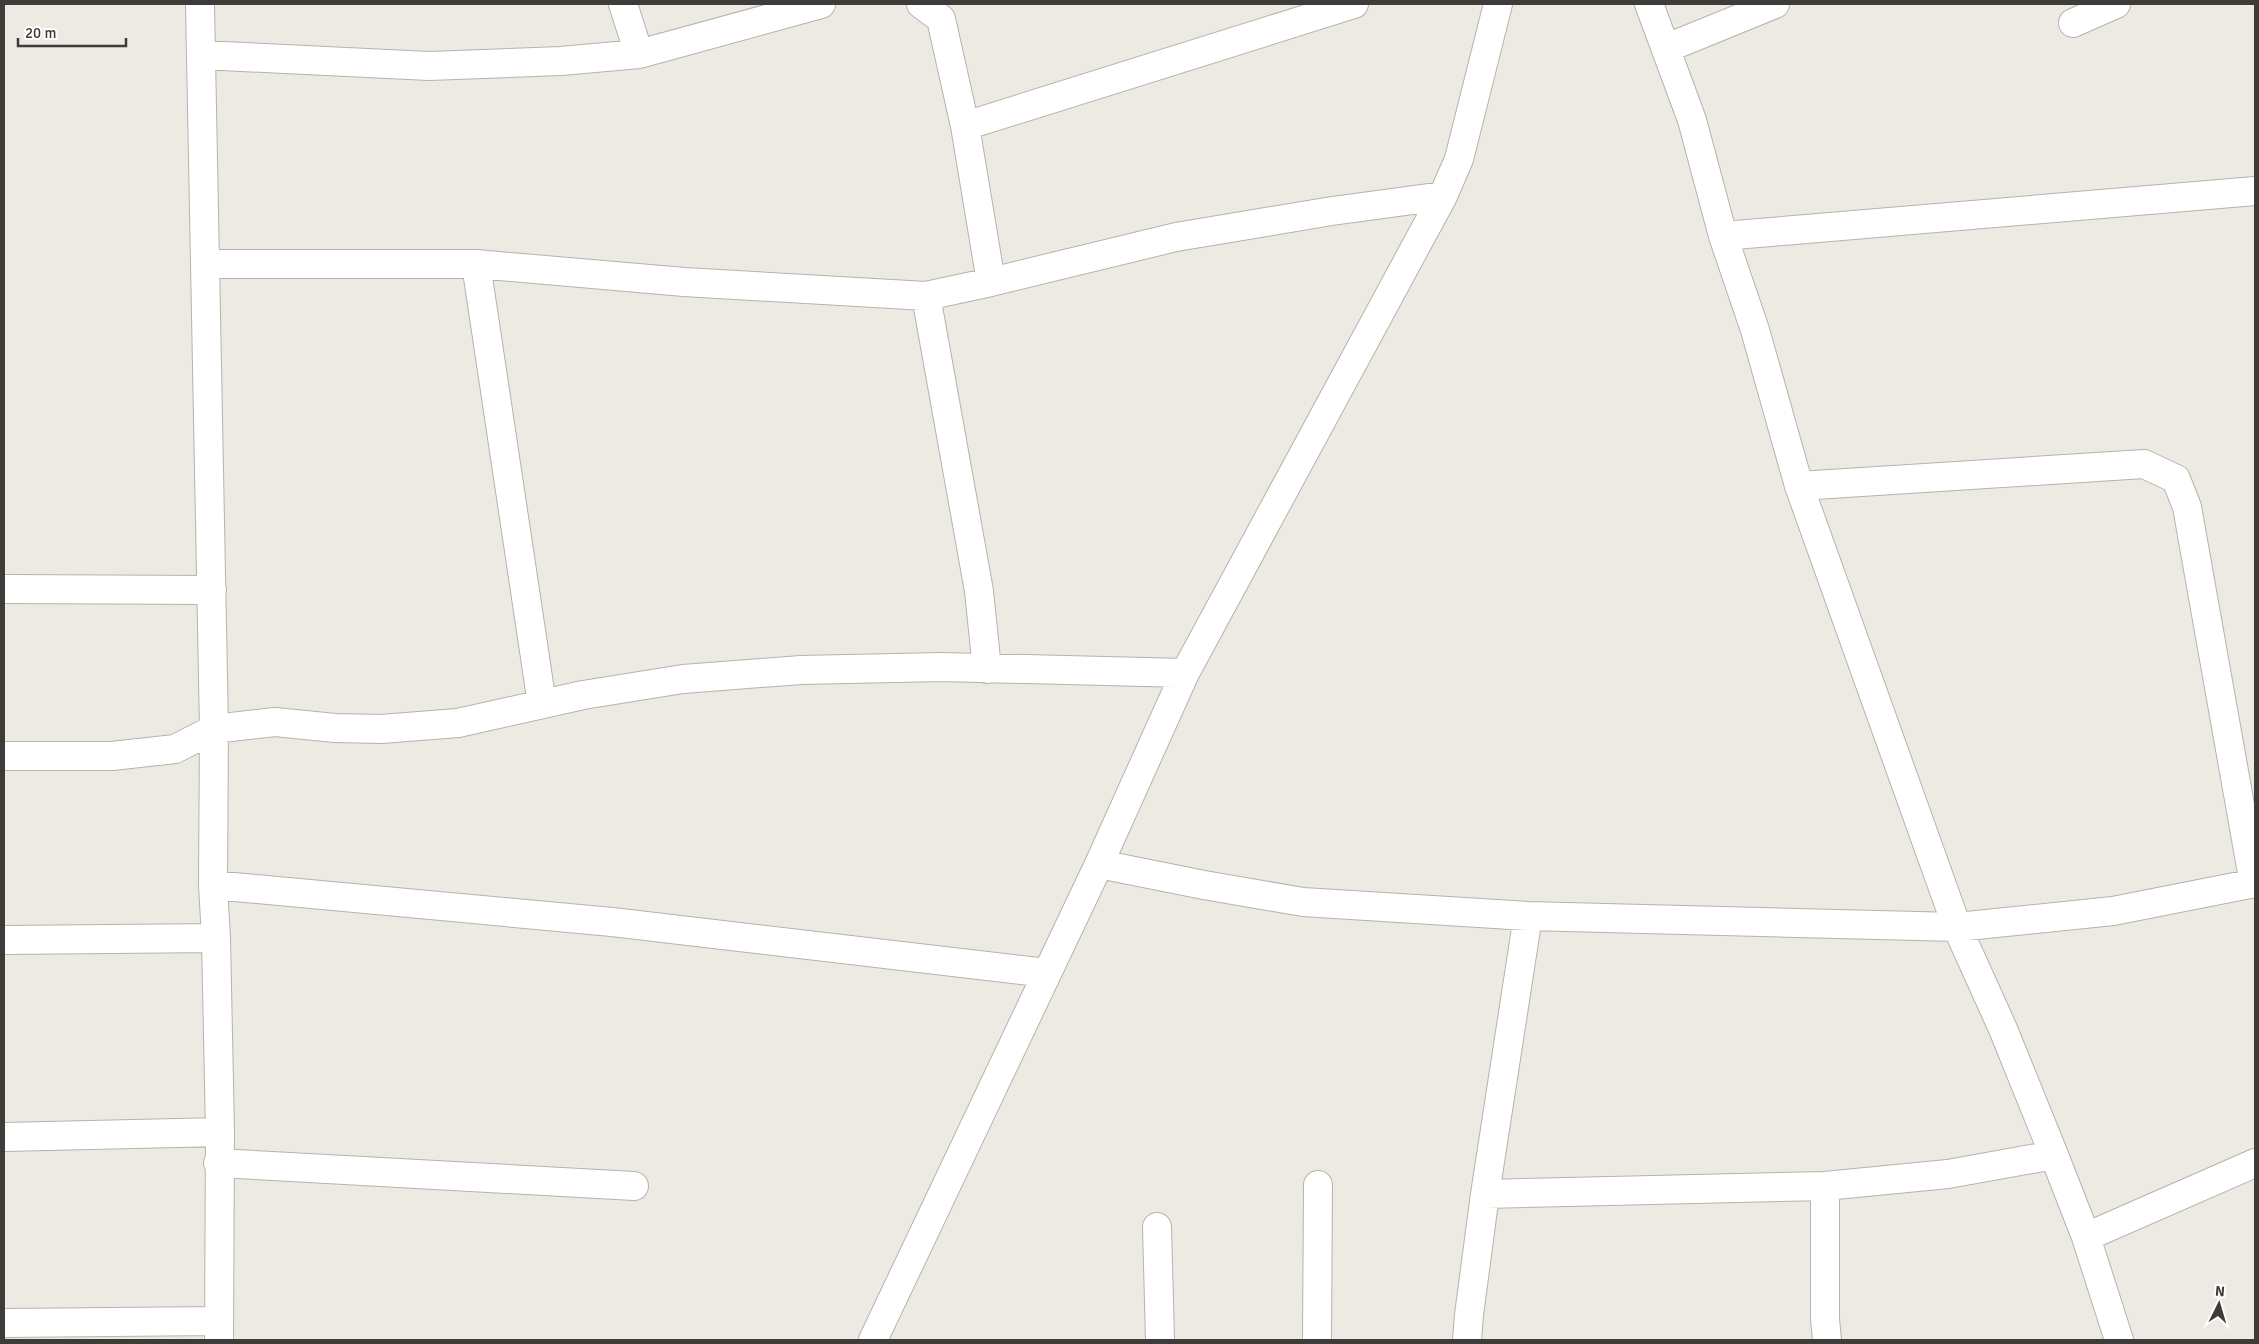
<svg xmlns="http://www.w3.org/2000/svg" width="2259" height="1344" font-family="Signika,sans-serif">
<rect width="100%" height="100%" fill="#eceae3"/>
<g fill="none" stroke-linecap="round" stroke-linejoin="round">
<g stroke="#b5b3ac" stroke-width="30">
<path id="street" d="M 200,4 L 214,729 L 213,885 L 216,938 L 220,1132 L 219,1340
M 623,4 L 639,54
M 921,4 L 941,19 L 965,126 L 991,282
M 1649,4 L 1692,120 L 1723,236 L 1755,330 L 1799,486 L 1957,927 L 2003,1029 L 2054,1155 L 2086,1237 L 2119,1340
M 2073,23 L 2116,4
M 1667,48 L 1775,4
M 202,55 L 429,66 L 561,61 L 639,54 L 821,4
M 965,126 L 1354,4
M 1723,236 L 2255,191
M 206,264 L 476,264 L 684,282 L 926,296 L 991,282 L 1176,237 L 1332,211 L 1443,196
M 476,264 L 542,704
M 926,296 L 979,591 L 987,669
M 1799,486 L 2144,464 L 2176,479 L 2187,507 L 2254,884
M 4,589 L 212,590
M 4,756 L 112,756 L 175,749 L 214,729 L 275,722 L 335,728 L 381,729 L 458,723 L 583,695 L 683,679 L 801,670 L 941,667 L 1185,673
M 1099,864 L 1204,885 L 1303,902 L 1528,916 L 1957,927 L 2113,911 L 2255,883
M 213,885 L 612,922 L 1047,973
M 4,940 L 216,938
M 4,1137 L 220,1132
M 218,1163 L 634,1186
M 1825,1186 L 1825,1319 L 1827,1340
M 1485,1194 L 1825,1186 L 1948,1174 L 2054,1155
M 1157,1227 L 1160,1340
M 2086,1237 L 2255,1163
M 4,1323 L 219,1321
M 873,1340 L 1099,864 L 1185,673 L 1443,196 L 1459,159 L 1498,4
M 1317,1340 L 1318,1185
M 1467,1340 L 1469,1315 L 1485,1194 L 1528,916"/>
</g>
<use href="#street" stroke="#fff" stroke-width="28"/>
</g>
<rect width="2259" height="1344" fill="none" stroke="#3d3c39" stroke-width="10"/>
<g transform="translate(2219 1304) rotate(5)" stroke="#ffffff" stroke-width="4" paint-order="stroke">
<path d="M0-4L9 19L0 12L-9 19Z" fill="#3d3c39"/>
<text y="-8" font-size="14" font-weight="bold" text-anchor="middle" fill="#3d3c39">N</text>
</g>
<path d="M18 38v8h108v-8" fill="none" stroke="#3d3c39" stroke-width="2.5"/>
<text x="25" y="38" font-size="15" fill="#3d3c39" stroke="#ffffff" stroke-width="4" paint-order="stroke">20 m</text>
</svg>
